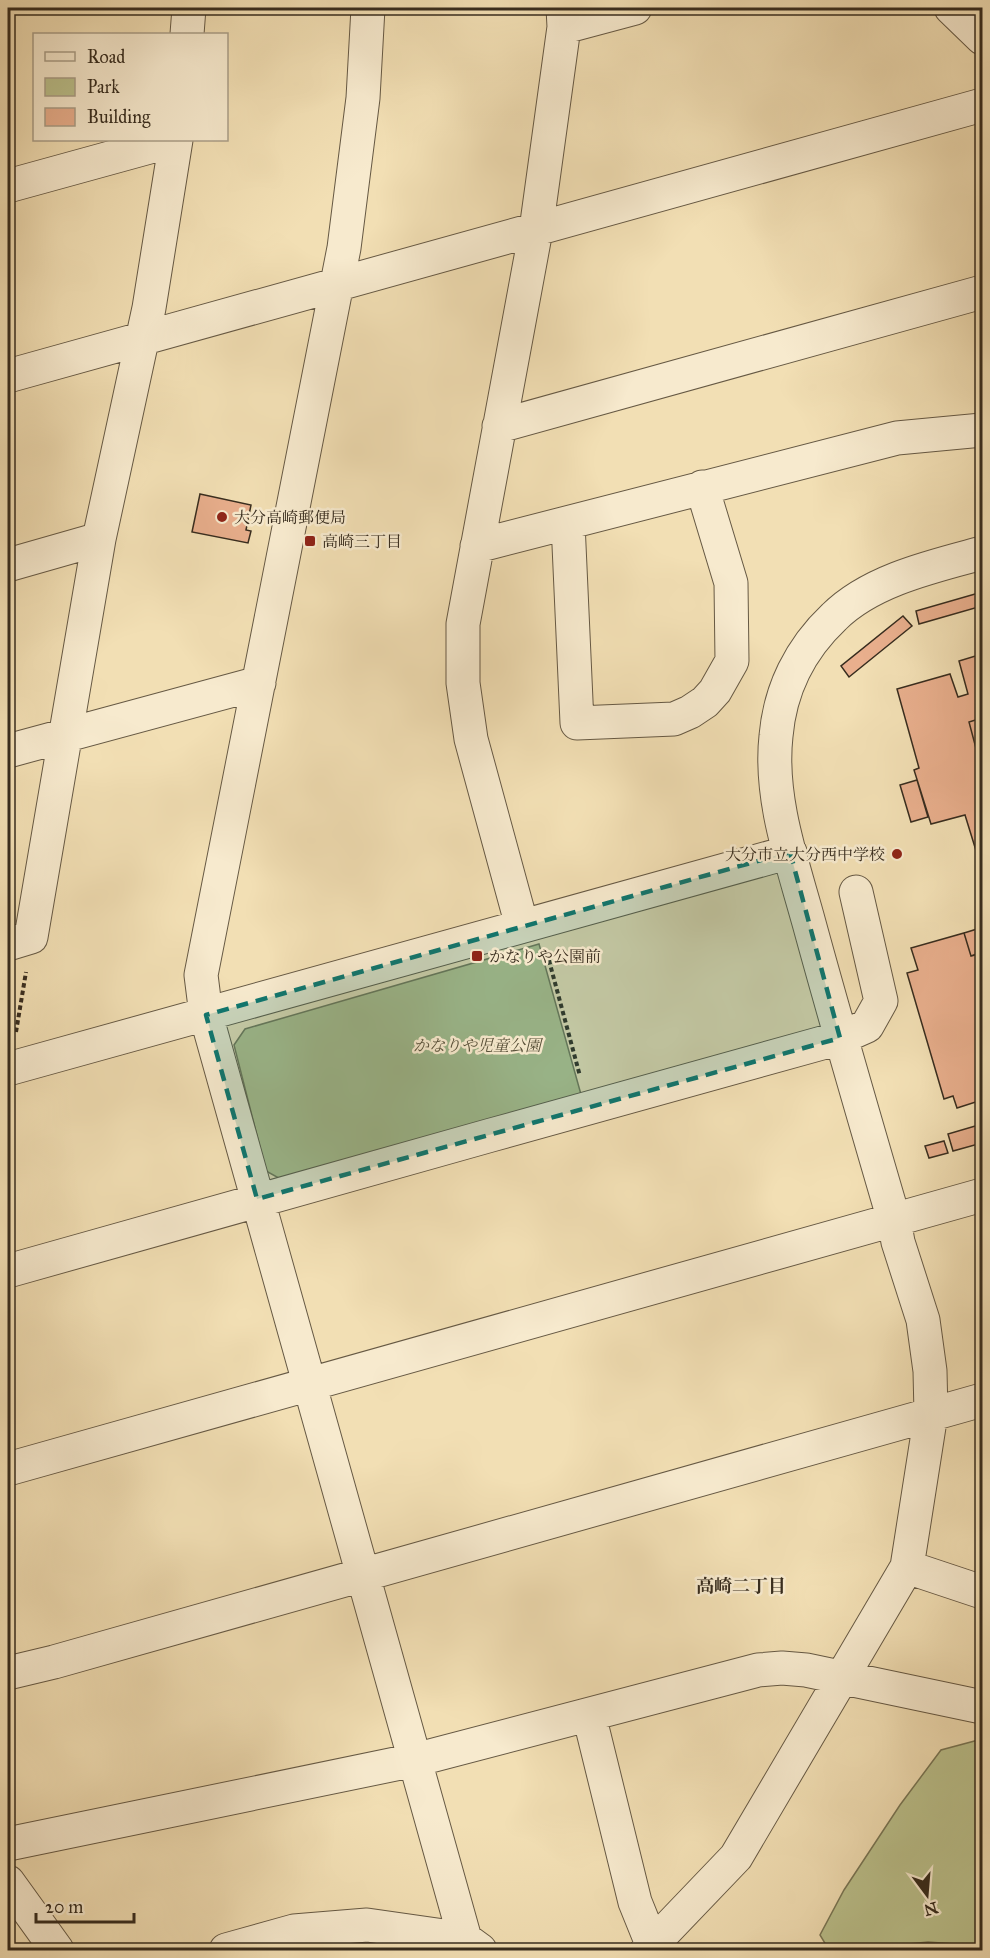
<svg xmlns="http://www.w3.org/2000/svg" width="990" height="1958" font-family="'IM FELL Great Primer','Noto Serif JP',serif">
<rect width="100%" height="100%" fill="#f2dfb4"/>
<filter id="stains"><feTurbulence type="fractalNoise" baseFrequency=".00333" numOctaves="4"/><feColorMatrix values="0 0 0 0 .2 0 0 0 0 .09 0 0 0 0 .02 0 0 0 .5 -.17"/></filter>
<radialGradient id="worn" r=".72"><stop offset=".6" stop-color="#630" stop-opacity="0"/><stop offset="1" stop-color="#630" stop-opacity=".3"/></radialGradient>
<path fill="#bbc18c" stroke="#797655" stroke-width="1.5" d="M 539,944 L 582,1098 L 284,1181 L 266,1171 L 234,1045 L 245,1029 Z
M 982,1739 L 982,1946 L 928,1942 L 852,1950 L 829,1950 L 820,1935 L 844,1890 L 900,1805 L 941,1750 Z"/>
<path fill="#e9af8d" stroke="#372c1e" stroke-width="1.5" d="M 200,494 L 251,505 L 246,530 L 251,531 L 248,543 L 192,532 Z
M 982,592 L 982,606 L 919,624 L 916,611 Z
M 903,616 L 912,626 L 849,677 L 841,666 Z
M 982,654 L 982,718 L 969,722 L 982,771 L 982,870 L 965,815 L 931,824 L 914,770 L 919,768 L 897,689 L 950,674 L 958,697 L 968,694 L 959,661 Z
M 982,654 L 982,870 L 965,815 L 931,824 L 914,770 L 919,768 L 897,689 L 950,674 L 958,697 L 968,694 L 959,661 Z
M 917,780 L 928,817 L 911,822 L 900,785 Z
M 977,929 L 979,935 L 982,934 L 982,952 L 971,956 L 964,933 Z
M 964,933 L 971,956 L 982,953 L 982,1100 L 957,1108 L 953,1096 L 944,1099 L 907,973 L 918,970 L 911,948 Z
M 982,1124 L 982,1143 L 953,1151 L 948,1134 Z
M 944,1141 L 948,1153 L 929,1158 L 925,1146 Z"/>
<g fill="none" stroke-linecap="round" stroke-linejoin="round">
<g stroke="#665944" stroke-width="35">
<path id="minor" d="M 368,8 L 363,98 L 344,248 L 201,975 L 206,1015 L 465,1939
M 951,8 L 982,38
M 564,27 L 635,8
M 187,34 L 189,8
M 8,186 L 175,140
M 8,376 L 982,105
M 499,426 L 982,292
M 568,523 L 577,723 L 674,719 L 690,712 L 705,702 L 715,691 L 732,661 L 731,583 L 702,487
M 477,546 L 897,438 L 982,430
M 8,565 L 99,539
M 8,751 L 259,683
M 522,926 L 471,739 L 463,683 L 463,624 L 536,230 L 564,27 L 563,8
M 8,944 L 31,937 L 99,539 L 149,308 L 176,140
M 8,1069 L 790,852
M 8,1271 C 284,1191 563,1116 840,1038 L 867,1026 L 881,1001 L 856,892
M 8,1469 L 982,1195
M 907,1567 L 982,1592
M 8,1673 L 54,1662 L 982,1400
M 589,1715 L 635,1902 L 652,1944
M 8,1844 L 415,1760 L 758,1670 L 782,1668 L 806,1670 L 982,1707
M 8,1882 L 57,1950
M 226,1950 L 294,1931 L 367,1925 L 465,1939 L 480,1950
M 647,1950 L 736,1857 L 907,1567 L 931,1414 L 930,1371 L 923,1320 L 898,1242 L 894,1220 C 865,1121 836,1022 809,923 C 793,864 769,799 776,736 C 780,690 800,649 834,617 C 871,580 934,566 982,553"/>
</g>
<path stroke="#372c1e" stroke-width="4" stroke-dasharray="4.5 3" stroke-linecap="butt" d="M 547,953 L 580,1076
M 16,1032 L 26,972"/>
<use href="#minor" stroke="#f7eace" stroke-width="33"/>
</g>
<path fill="#0f766e" fill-opacity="0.2" stroke="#0f766e" stroke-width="4.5" stroke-dasharray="12 8" stroke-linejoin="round" d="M 790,852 L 840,1038 L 257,1199 L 206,1015 Z"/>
<g fill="#8f2418" stroke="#f7eace" stroke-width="2">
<circle cx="222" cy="517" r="6"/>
<rect x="304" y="535" width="12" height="12" rx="3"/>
<circle cx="897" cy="854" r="6"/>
<rect x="471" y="950" width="12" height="12" rx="3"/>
</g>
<g text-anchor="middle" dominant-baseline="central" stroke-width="5" stroke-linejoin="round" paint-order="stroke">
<g font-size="16" fill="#372c1e" stroke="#f7eace" text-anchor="start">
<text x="234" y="517">大分高崎郵便局</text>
<text x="322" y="541">高崎三丁目</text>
<text x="885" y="854" text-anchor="end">大分市立大分西中学校</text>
<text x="489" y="956">かなりや公園前</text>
</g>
<g font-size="16" font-style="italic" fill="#58513a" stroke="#f7eace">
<text x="477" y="1045">かなりや児童公園</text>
</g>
<g font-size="18" font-weight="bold" fill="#372c1e" stroke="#f7eace">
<text x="741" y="1586">高崎二丁目</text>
</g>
</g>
<rect width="990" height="1958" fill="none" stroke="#f2dfb4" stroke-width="30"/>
<rect x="9" y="9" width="972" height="1940" fill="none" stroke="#372c1e" stroke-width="3"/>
<rect x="15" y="15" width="960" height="1928" fill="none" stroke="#372c1e" stroke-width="1.5"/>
<rect x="33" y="33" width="195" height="108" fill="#f7eace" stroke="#aa9e88" stroke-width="1.5"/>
<rect x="45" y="52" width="30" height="9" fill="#f7eace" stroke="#aa9e88" stroke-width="1.5"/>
<text x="87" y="63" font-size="18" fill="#372c1e">Road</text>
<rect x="45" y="78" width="30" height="18" fill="#bbc18c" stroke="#aa9e88" stroke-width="1.5"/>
<text x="87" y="93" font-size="18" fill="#372c1e">Park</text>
<rect x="45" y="108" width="30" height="18" fill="#e9af8d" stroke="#aa9e88" stroke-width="1.5"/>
<text x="87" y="123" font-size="18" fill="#372c1e">Building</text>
<g transform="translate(927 1895) rotate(164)" stroke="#f7eace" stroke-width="4.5" paint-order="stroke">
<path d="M0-4.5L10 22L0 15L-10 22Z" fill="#372c1e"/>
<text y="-9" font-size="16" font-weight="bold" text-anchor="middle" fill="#372c1e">N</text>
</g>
<path d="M36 1913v9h98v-9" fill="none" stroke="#372c1e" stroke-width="3"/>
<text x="45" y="1913" font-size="18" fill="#372c1e" stroke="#f7eace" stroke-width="4.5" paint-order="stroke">20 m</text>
<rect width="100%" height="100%" filter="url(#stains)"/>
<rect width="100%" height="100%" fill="url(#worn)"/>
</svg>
